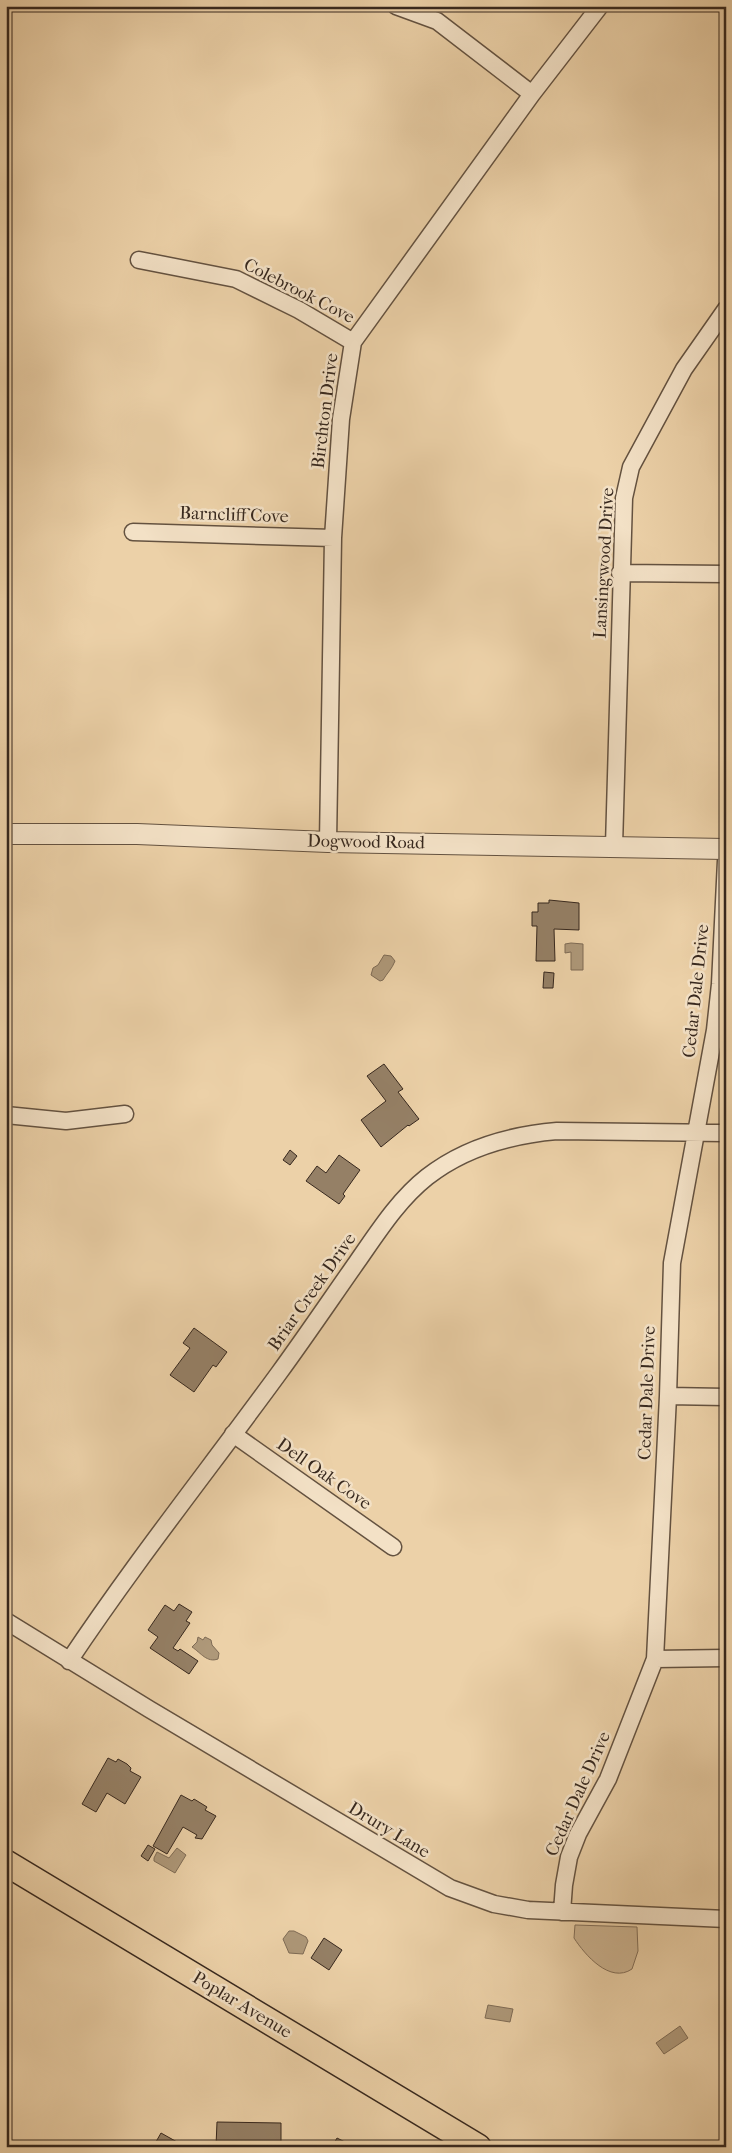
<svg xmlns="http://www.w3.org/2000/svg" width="732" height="2153" font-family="'IM FELL French Canon',serif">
<rect width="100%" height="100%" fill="#ecd1a8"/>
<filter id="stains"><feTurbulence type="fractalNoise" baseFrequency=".004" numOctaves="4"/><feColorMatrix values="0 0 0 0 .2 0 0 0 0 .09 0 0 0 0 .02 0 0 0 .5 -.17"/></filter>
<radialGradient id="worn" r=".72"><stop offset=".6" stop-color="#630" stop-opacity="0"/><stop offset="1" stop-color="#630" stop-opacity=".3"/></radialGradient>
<path fill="#cdb491" stroke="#826e58" d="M 575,1925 L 637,1927 L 638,1951 L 632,1969 C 610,1984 585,1955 574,1938 Z"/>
<path fill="#ae9879" stroke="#7e6b55" d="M 571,943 L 583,944 L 583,970 L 571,970 L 571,952 L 565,953 L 565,944 Z
M 384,955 L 391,956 L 395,961 C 392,969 387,973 383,980 L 380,981 L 371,975 L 373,968 L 378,965 Z
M 198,1637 L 203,1640 L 205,1637 L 211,1640 L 212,1645 L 219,1653 L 218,1659 C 207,1663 201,1653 192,1647 L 197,1642 Z
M 177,1848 L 186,1855 L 175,1873 L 154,1861 L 154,1858 L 157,1852 L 169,1858 Z
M 289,1931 L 294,1931 L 306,1937 L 308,1941 L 303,1954 L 289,1953 L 283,1939 Z
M 488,2005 L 513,2009 L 510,2022 L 485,2018 Z
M 680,2026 L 688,2038 L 664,2054 L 656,2043 Z"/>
<path fill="#958066" stroke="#37281e" d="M 549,900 L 579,903 L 579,930 L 554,929 L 555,961 L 536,961 L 537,926 L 532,926 L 532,912 L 538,912 L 538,903 L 549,903 Z
M 544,972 L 554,973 L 553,988 L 543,988 Z
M 384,1064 L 403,1089 L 398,1092 L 419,1119 L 409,1126 L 408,1125 L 381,1147 L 361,1120 L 386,1101 L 367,1076 Z
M 290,1150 L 297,1156 L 290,1165 L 283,1160 Z
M 339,1155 L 360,1170 L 343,1194 L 345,1196 L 339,1204 L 306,1181 L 317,1166 L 326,1173 Z
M 194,1328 L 227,1352 L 216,1367 L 213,1365 L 194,1392 L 170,1375 L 190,1348 L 183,1343 Z
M 179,1604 L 192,1612 L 186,1621 L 190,1623 L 173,1648 L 178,1651 L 180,1649 L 198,1661 L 189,1674 L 150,1648 L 158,1637 L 148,1630 L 165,1605 L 174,1611 Z
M 108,1758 L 116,1762 L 118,1759 L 127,1764 L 131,1768 L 130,1771 L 141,1777 L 125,1804 L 107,1793 L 96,1812 L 82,1804 Z
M 181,1795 L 192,1801 L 194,1799 L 207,1807 L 205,1810 L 216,1816 L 202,1839 L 195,1838 L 197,1835 L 183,1827 L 167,1854 L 153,1846 Z
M 148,1845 L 155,1849 L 148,1861 L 141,1856 Z
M 324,1938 L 342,1950 L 329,1970 L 311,1958 Z
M 217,2122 L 281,2123 L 281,2147 L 216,2146 Z
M 161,2133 L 186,2147 L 153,2147 Z
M 337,2138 L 353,2146 L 353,2147 L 332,2147 Z"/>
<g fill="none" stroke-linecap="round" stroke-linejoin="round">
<g stroke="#645240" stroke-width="19">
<path id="minor" d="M 396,6 L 437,21 L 532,94
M 139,260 L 236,279 L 299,310 L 353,342
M 133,532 L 333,538
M 620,573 L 726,574
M 328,842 L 333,538 L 341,419 L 353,342 L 532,94 L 600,6
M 614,846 L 624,498 L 631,467 L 684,369 L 726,309
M 6,1115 L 66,1121 L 125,1114
M 668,1396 L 726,1397
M 233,1434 L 393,1547
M 6,1621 L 149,1709 L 450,1888 L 494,1904 L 528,1910 L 726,1919
M 655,1659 L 726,1658
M 69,1661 C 135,1562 209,1469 279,1373 C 306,1336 331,1299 357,1262 C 378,1232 398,1200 427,1177 C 464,1148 510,1135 557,1131 L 726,1133
M 562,1912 L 564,1885 L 569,1857 L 578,1834 L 608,1779 L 655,1659 L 668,1396 L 672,1263 L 715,1030 L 720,984 L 726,861"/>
</g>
<g stroke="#645240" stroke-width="22">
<path id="tertiary" d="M 6,834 L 137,834 L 328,842 L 726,849"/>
</g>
<g stroke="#37281e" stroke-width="28">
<path id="primary" d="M 6,1863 L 478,2147"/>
</g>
<use href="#minor" stroke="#f3e1c6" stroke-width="16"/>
<use href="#tertiary" stroke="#f3e1c6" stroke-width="20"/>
<use href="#primary" stroke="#ecd1a8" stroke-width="25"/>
</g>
<g text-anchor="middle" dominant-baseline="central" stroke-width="5" stroke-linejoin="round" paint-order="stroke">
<g font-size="18" fill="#37281e" stroke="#f3e1c6">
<text transform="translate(299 291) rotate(27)">Colebrook Cove</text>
<text transform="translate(325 411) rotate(-83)">Birchton Drive</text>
<text transform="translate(234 515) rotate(2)">Barncliff Cove</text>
<text transform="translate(604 563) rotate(-87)">Lansingwood Drive</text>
<text transform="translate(366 842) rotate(1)">Dogwood Road</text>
<text transform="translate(696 991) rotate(-84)">Cedar Dale Drive</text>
<text transform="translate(312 1292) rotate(-55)">Briar Creek Drive</text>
<text transform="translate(647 1393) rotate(-88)">Cedar Dale Drive</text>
<text transform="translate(324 1474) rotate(35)">Dell Oak Cove</text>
<text transform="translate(578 1794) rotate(-66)">Cedar Dale Drive</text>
<text transform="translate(389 1830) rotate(31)">Drury Lane</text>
<text transform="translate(242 2005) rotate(31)">Poplar Avenue</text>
</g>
</g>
<rect width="732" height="2153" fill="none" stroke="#ecd1a8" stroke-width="25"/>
<rect x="8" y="8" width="717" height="2138" fill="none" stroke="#37281e" stroke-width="2.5"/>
<rect x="12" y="12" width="707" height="2128" fill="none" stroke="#37281e"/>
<rect width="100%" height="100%" filter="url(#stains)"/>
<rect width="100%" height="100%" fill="url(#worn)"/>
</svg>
